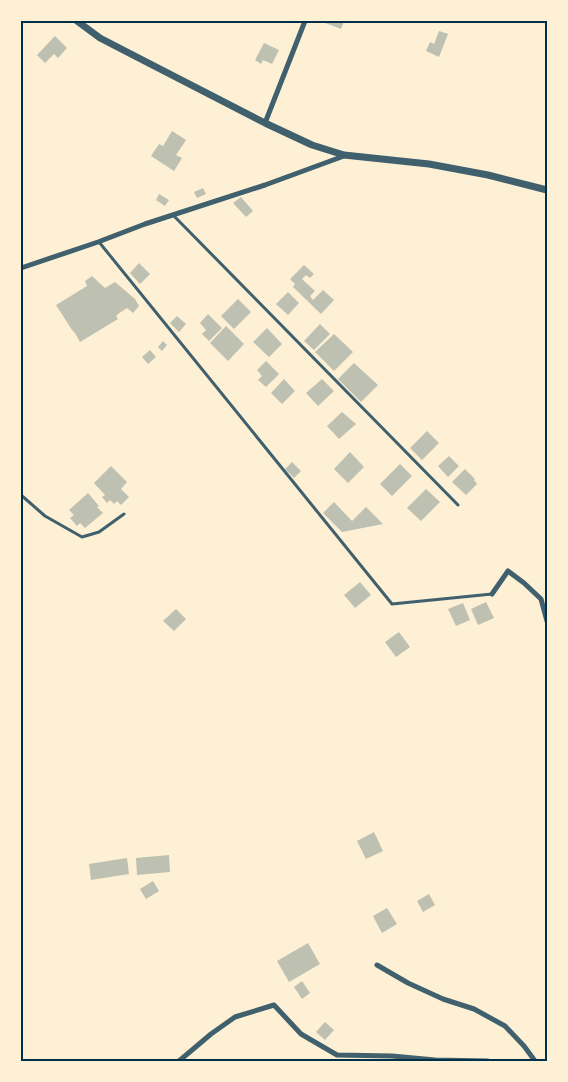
<svg xmlns="http://www.w3.org/2000/svg" width="568" height="1082" font-family="'Space Grotesk',sans-serif">
<rect width="100%" height="100%" fill="#fdf0d5"/>
<path fill="#bec0b2" d="M 320,21 L 344,21 L 341,29 Z
M 439,31 L 448,34 L 439,57 L 426,51 L 430,42 L 434,44 Z
M 55,36 L 67,48 L 58,58 L 54,54 L 45,63 L 37,55 Z
M 264,43 L 279,50 L 272,64 L 263,60 L 261,64 L 255,60 Z
M 172,131 L 186,140 L 176,155 L 182,158 L 174,171 L 151,156 L 159,144 L 163,146 Z
M 203,188 L 206,194 L 197,198 L 194,192 Z
M 159,194 L 169,200 L 165,206 L 156,200 Z
M 241,197 L 253,211 L 246,217 L 233,203 Z
M 139,263 L 150,274 L 140,284 L 130,273 Z
M 304,265 L 314,274 L 310,278 L 306,275 L 302,279 L 315,291 L 310,296 L 313,300 L 323,290 L 334,300 L 321,314 L 293,287 L 295,284 L 290,279 Z
M 92,276 L 105,288 L 115,282 L 135,299 L 139,306 L 133,313 L 127,308 L 118,314 L 116,316 L 118,319 L 80,342 L 75,333 L 72,330 L 56,305 L 87,286 L 85,281 Z
M 288,292 L 299,303 L 288,315 L 276,304 Z
M 238,299 L 251,312 L 234,329 L 221,316 Z
M 208,314 L 222,328 L 209,341 L 202,334 L 206,330 L 200,323 Z
M 177,316 L 186,324 L 179,332 L 170,323 Z
M 320,324 L 330,334 L 314,350 L 304,341 Z
M 226,326 L 244,344 L 228,361 L 210,343 Z
M 267,328 L 282,344 L 269,357 L 253,342 Z
M 334,334 L 353,352 L 334,371 L 315,352 Z
M 163,341 L 167,345 L 162,351 L 158,347 Z
M 150,350 L 156,357 L 148,364 L 142,357 Z
M 266,361 L 279,374 L 266,387 L 258,380 L 262,376 L 257,370 Z
M 354,363 L 378,385 L 361,402 L 338,379 Z
M 284,379 L 295,391 L 282,404 L 271,393 Z
M 322,379 L 334,391 L 318,406 L 306,393 Z
M 342,412 L 356,424 L 339,439 L 327,426 Z
M 427,431 L 439,443 L 422,460 L 410,448 Z
M 350,452 L 364,467 L 348,483 L 334,469 Z
M 449,456 L 459,466 L 448,477 L 438,466 Z
M 292,462 L 301,471 L 294,478 L 285,469 Z
M 400,464 L 412,476 L 392,496 L 380,484 Z
M 111,466 L 127,482 L 121,489 L 129,497 L 121,505 L 117,501 L 114,504 L 110,500 L 107,503 L 102,497 L 105,495 L 94,483 Z
M 465,469 L 475,479 L 474,480 L 477,484 L 466,495 L 452,482 Z
M 426,489 L 440,502 L 421,521 L 407,508 Z
M 88,493 L 99,506 L 97,507 L 103,513 L 85,528 L 80,523 L 77,526 L 70,518 L 74,515 L 69,510 Z
M 334,502 L 352,521 L 366,507 L 383,524 L 342,532 L 323,513 Z
M 360,582 L 371,595 L 355,608 L 344,595 Z
M 486,602 L 494,618 L 478,625 L 471,609 Z
M 463,603 L 470,620 L 456,626 L 448,609 Z
M 176,609 L 186,619 L 174,631 L 163,621 Z
M 399,632 L 410,647 L 396,657 L 385,642 Z
M 374,832 L 383,851 L 366,859 L 357,841 Z
M 169,855 L 170,872 L 137,875 L 136,858 Z
M 127,858 L 129,874 L 91,880 L 89,864 Z
M 153,881 L 159,891 L 146,899 L 140,889 Z
M 429,894 L 435,905 L 423,912 L 417,901 Z
M 387,908 L 397,924 L 382,933 L 373,916 Z
M 308,943 L 320,964 L 289,982 L 277,961 Z
M 302,981 L 310,993 L 302,999 L 294,987 Z
M 325,1022 L 334,1030 L 325,1040 L 316,1032 Z"/>
<g fill="none" stroke-linecap="round" stroke-linejoin="round">
<path stroke="#3f606c" stroke-width="3" d="M 173,215 L 458,505
M 99,242 L 392,604 L 492,594
M 21,495 L 45,516 L 82,537 L 99,532 L 124,514"/>
<path stroke="#3f606c" stroke-width="5" d="M 265,123 L 305,21
M 21,268 L 98,242 L 145,224 L 265,185 L 344,156
M 492,594 L 508,571 L 524,583 L 541,599 L 547,621
M 377,965 L 408,983 L 443,999 L 474,1009 L 505,1026 L 524,1046 L 535,1061
M 179,1061 L 211,1034 L 235,1017 L 274,1005 L 301,1034 L 337,1055 L 392,1056 L 435,1060 L 488,1061"/>
<path stroke="#3f606c" stroke-width="7" d="M 77,21 L 100,38 L 129,53 L 265,123 L 312,145 L 344,155 L 429,164 L 488,175 L 547,190"/>
</g>
<rect width="568" height="1082" fill="none" stroke="#fdf0d5" stroke-width="45"/>
<rect x="22" y="22" width="524" height="1038" fill="none" stroke="#003049" stroke-width="2"/>
</svg>
